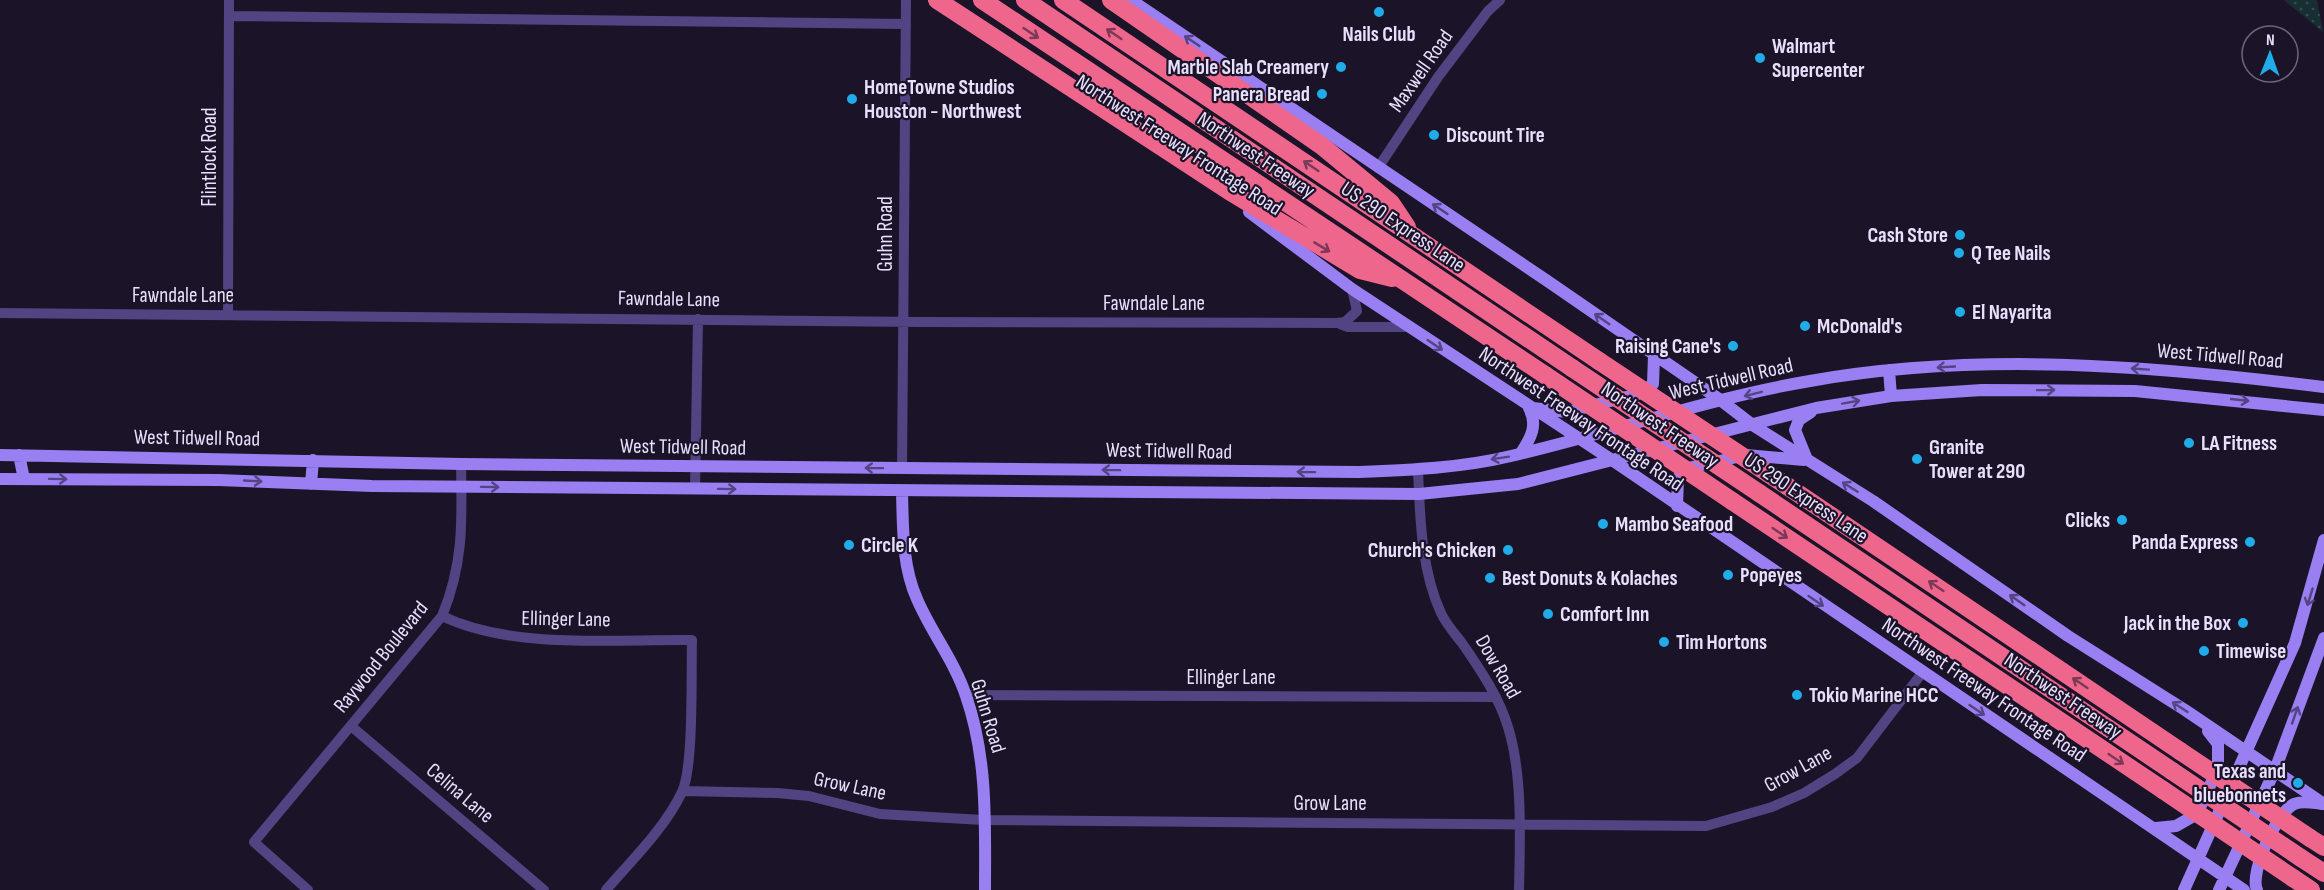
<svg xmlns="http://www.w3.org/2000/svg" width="2324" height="890" font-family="'Sofia Sans Condensed',sans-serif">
<defs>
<pattern id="green-dots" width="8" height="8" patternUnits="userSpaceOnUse" patternTransform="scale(1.5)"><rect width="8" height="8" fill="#172e32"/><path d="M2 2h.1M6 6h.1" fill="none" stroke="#394c51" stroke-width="1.8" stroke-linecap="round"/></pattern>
</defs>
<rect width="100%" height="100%" fill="#1b1429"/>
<path fill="url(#green-dots)" d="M 2284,0 L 2317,0 L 2323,32 Z"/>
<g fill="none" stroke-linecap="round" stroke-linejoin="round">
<path stroke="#524483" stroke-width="10" d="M 229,16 L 906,24
M 1378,168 L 1438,77 L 1488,11 L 1500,0
M 0,313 L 923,322 L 1337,323 L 1345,322 L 1357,311 L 1352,289
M 228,314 L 229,0
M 1340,324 L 1348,327 L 1409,327
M 902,468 L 906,0
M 1418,470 C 1420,517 1421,570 1441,613 C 1446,624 1455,634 1462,643 C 1480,669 1499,697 1508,727 C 1523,775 1520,840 1519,890
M 695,489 L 698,319
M 442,616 C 513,650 614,639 692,640 C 691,672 694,767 682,792 C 665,828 632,860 606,890
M 966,695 L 1496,697
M 351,726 L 544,890
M 683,791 L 777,793 L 809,796 L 880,814 L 983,820 L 1706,826 L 1772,807 L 1804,793 L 1835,774 L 1857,758 L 1922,673
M 308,890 L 254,842 L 442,616 C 464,563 462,520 461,464"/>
<path stroke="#997ff2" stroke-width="12" d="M 1131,0 L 1546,280 L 1719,399 L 1754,426 L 1873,501 L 2068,636 L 2185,710 L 2324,804
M 1249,212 L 1352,289 L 1612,460 L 2244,890
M 1889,370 L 1891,396
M 1533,408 L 1567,412 L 1642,393 L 1653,384 L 1654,356
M 1521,453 C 1531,438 1538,425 1529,408
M 0,455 L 461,464 L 1359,472 C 1410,470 1461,468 1511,456 C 1611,433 1709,398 1810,381 C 1980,351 2154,366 2324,387
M 19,455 L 24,479
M 1806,457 L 1795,430 L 1799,420 L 1811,412
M 0,479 L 219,480 L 372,486 L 1419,494 L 1518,484 L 1816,408 L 1891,396 L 1982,390 L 2135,391 L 2324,410
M 311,484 L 313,460
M 902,492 C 903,527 902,566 917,599 C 931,632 955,662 966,696 C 988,759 985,825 985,890
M 1677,506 L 1678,478 L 1688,468 L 1746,455 L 1804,460
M 2156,828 L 2176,826 L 2197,814 L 2218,768 L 2218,744 L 2208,731
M 2184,890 L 2295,643 L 2324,540
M 2219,890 L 2275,770 L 2324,638
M 2257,890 C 2249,873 2277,812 2294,804 C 2303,800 2313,803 2322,804"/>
<path stroke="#ef668d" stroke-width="18" d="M 937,0 L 1229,191 L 1360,270 L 1392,278
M 982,0 L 1545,375
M 1025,0 L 1572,368
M 1063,0 L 1599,361
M 1111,0 L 1322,146 L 1391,203 L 1407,227
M 1787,486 L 2180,751
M 1759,493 L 2172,771
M 1732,501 L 2163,790
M 2310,838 L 2324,847
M 2301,858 L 2324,873
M 2293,878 L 2311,890"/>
<path stroke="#ef668d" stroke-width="18" d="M 1599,361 L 1787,486
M 1572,368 L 1759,493
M 1545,375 L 1732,501
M 2180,751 L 2310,838
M 2172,771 L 2301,858
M 2163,790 L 2293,878"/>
</g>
<defs><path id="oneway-shaft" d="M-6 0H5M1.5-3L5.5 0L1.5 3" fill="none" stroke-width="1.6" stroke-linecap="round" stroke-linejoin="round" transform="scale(1.5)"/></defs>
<g stroke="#7a3956">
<use href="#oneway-shaft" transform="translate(1031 33) rotate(34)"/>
<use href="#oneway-shaft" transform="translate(1114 34) rotate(-146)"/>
<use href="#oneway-shaft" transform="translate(1311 166) rotate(-146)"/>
<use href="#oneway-shaft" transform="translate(1322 247) rotate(31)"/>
<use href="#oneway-shaft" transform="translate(1780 533) rotate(34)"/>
<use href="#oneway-shaft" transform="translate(1936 586) rotate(-146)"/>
<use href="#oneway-shaft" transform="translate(2080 683) rotate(-146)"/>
<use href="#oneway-shaft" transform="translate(2116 759) rotate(34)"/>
</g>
<g stroke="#544483">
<use href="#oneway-shaft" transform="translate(1192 41) rotate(-146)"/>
<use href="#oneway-shaft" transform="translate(1440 209) rotate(-146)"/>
<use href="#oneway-shaft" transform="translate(1602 319) rotate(-145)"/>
<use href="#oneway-shaft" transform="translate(1435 345) rotate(34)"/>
<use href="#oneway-shaft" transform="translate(1946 367) rotate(177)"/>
<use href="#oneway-shaft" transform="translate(2140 369) rotate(-176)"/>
<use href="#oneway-shaft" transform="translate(2046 390) rotate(-1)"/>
<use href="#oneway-shaft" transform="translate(1753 394) rotate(166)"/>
<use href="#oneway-shaft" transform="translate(2240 400) rotate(6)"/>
<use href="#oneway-shaft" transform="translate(1851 402) rotate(-10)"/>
<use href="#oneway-shaft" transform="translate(1500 458) rotate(171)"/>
<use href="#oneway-shaft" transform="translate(874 468) rotate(-179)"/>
<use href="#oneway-shaft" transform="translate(1111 470) rotate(-179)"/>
<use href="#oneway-shaft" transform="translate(1306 472) rotate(-179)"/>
<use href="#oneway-shaft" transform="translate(58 479) rotate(1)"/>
<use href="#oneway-shaft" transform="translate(253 481) rotate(3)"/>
<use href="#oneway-shaft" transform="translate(490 487) rotate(1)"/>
<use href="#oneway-shaft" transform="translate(1850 487) rotate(-148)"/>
<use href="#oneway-shaft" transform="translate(727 489) rotate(1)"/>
<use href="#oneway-shaft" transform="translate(2310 597) rotate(107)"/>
<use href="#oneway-shaft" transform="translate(2017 600) rotate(-145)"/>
<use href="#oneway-shaft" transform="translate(1816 601) rotate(34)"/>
<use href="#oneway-shaft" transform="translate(2180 707) rotate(-147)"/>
<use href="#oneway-shaft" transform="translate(1977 710) rotate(34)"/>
<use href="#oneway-shaft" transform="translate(2295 715) rotate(-71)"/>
</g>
<g fill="#1face8" stroke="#1b1429" stroke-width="2">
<circle cx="1379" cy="12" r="6"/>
<circle cx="1760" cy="58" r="6"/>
<circle cx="1341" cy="67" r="6"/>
<circle cx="1322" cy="94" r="6"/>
<circle cx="852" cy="99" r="6"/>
<circle cx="1434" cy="135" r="6"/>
<circle cx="1960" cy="235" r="6"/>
<circle cx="1959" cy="253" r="6"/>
<circle cx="1960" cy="312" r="6"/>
<circle cx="1805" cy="326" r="6"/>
<circle cx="1733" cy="346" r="6"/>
<circle cx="2189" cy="443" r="6"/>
<circle cx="1917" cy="459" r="6"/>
<circle cx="2122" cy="520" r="6"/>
<circle cx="1603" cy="524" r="6"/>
<circle cx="2250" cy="542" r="6"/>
<circle cx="849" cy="545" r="6"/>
<circle cx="1508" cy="550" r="6"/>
<circle cx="1728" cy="575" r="6"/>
<circle cx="1490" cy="578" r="6"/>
<circle cx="1548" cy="614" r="6"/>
<circle cx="2243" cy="623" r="6"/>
<circle cx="1664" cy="642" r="6"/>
<circle cx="2204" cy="651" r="6"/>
<circle cx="1797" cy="695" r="6"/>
<circle cx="2298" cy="783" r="6"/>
</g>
<g text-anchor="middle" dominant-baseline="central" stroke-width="4.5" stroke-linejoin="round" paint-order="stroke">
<g font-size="21" font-weight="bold" fill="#e8dffc" stroke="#1b1429" text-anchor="start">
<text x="1379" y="34" text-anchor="middle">Nails Club</text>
<text x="1772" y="46">Walmart<tspan x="1772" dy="24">Supercenter</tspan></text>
<text x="1329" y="67" text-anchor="end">Marble Slab Creamery</text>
<text x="864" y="87">HomeTowne Studios<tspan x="864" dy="24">Houston - Northwest</tspan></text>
<text x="1310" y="94" text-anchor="end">Panera Bread</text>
<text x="1446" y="135">Discount Tire</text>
<text x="1948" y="235" text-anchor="end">Cash Store</text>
<text x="1971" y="253">Q Tee Nails</text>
<text x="1972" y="312">El Nayarita</text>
<text x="1817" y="326">McDonald's</text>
<text x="1721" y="346" text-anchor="end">Raising Cane's</text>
<text x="2201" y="443">LA Fitness</text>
<text x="1929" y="447">Granite<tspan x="1929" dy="24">Tower at 290</tspan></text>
<text x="2110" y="520" text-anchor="end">Clicks</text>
<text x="1615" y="524">Mambo Seafood</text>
<text x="2238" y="542" text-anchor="end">Panda Express</text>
<text x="861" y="545">Circle K</text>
<text x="1496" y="550" text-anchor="end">Church's Chicken</text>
<text x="1740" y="575">Popeyes</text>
<text x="1502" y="578">Best Donuts &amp; Kolaches</text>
<text x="1560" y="614">Comfort Inn</text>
<text x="2231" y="623" text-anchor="end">Jack in the Box</text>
<text x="1676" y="642">Tim Hortons</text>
<text x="2216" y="651">Timewise</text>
<text x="1809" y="695">Tokio Marine HCC</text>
<text x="2286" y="771" text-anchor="end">Texas and<tspan x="2286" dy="24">bluebonnets</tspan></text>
</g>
<g font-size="21" fill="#e8dffc" stroke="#1b1429">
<text transform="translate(1421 71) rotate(-55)">Maxwell Road</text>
<text transform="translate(1179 145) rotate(33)">Northwest Freeway Frontage Road</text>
<text transform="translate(1256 155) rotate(34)">Northwest Freeway</text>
<text transform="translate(209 157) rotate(-90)">Flintlock Road</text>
<text transform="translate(1403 227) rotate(34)">US 290 Express Lane</text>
<text transform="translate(885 234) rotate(-90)">Guhn Road</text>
<text x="183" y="295">Fawndale Lane</text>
<text transform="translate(669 299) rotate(1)">Fawndale Lane</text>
<text x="1154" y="303">Fawndale Lane</text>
<text transform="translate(2220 356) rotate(5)">West Tidwell Road</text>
<text transform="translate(1731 379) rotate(-13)">West Tidwell Road</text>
<text transform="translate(1581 419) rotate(34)">Northwest Freeway Frontage Road</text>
<text transform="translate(1660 425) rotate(34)">Northwest Freeway</text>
<text transform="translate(197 438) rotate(1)">West Tidwell Road</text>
<text transform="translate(683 447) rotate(1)">West Tidwell Road</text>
<text transform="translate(1169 451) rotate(1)">West Tidwell Road</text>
<text transform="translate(1806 498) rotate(34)">US 290 Express Lane</text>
<text transform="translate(566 619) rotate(1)">Ellinger Lane</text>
<text transform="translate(381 657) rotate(-51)">Raywood Boulevard</text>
<text transform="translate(1498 667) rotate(60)">Dow Road</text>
<text x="1231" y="677">Ellinger Lane</text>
<text transform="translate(1984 690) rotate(34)">Northwest Freeway Frontage Road</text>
<text transform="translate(2063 696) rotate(34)">Northwest Freeway</text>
<text transform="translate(988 716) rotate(73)">Guhn Road</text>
<text transform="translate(1798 769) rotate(-29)">Grow Lane</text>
<text transform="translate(850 786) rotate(12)">Grow Lane</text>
<text transform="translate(460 793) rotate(40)">Celina Lane</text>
<text x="1330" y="803">Grow Lane</text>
</g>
</g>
<g transform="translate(2270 54) rotate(1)"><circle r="28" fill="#1b1429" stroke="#6d657d" stroke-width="1.5"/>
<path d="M0-4.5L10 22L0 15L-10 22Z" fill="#1face8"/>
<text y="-9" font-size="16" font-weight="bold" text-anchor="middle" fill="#e8dffc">N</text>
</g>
</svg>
